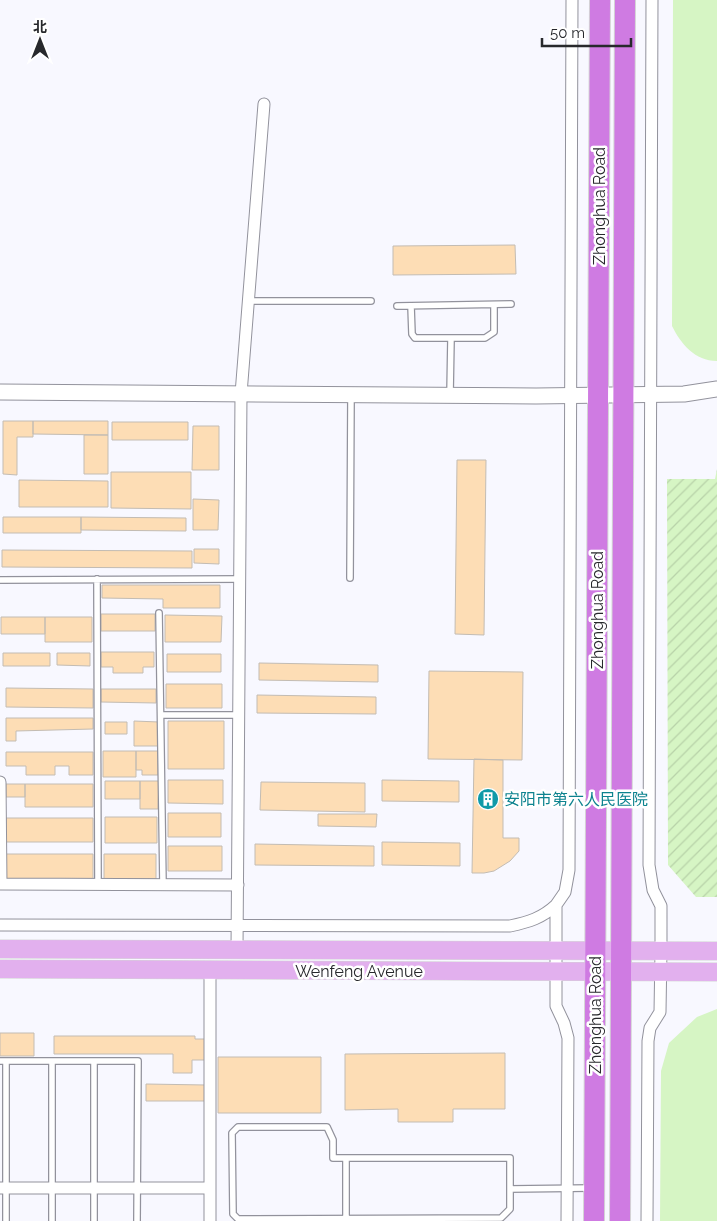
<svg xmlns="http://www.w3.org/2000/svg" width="717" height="1221" font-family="Raleway,'Noto Sans SC',sans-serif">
<defs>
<pattern id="garden-furrows" width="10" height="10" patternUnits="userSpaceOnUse" patternTransform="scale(1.25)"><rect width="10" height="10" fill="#d6f5c4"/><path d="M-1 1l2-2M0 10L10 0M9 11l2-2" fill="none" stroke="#b8d2a9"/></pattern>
</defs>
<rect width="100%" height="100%" fill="#f8f8ff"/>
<path fill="#d6f5c4" d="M 673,0 L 717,0 L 717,361 C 695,361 681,344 672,326 Z
M 717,1009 L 717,1221 L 660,1221 L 661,1071 L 669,1043 L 697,1017 Z"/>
<path fill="url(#garden-furrows)" d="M 717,469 L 717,897 L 696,897 L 668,865 L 667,479 L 715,479 Z"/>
<path fill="#fdddb5" stroke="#c3bcb3" d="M 515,245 L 516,274 L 393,275 L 393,246 Z
M 3,421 L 33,421 L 33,437 L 17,437 L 17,475 L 3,474 Z
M 33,421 L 108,421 L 108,435 L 33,434 Z
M 112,422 L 188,422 L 188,440 L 112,440 Z
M 193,426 L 219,426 L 219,470 L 192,470 Z
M 84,435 L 108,435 L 108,474 L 84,474 Z
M 457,460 L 486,460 L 484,635 L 455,634 Z
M 111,472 L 191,472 L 191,509 L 111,508 Z
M 19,480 L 108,481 L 108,507 L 19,507 Z
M 193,499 L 219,500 L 218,530 L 193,530 Z
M 3,517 L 81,517 L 81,533 L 3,533 Z
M 81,517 L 186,518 L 186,531 L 81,530 Z
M 194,549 L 219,549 L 219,564 L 194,563 Z
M 2,550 L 192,551 L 192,568 L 2,567 Z
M 102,585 L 220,585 L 220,608 L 163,608 L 163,599 L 102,598 Z
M 101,614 L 155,614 L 155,631 L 101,631 Z
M 165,615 L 222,616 L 221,642 L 165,642 Z
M 1,617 L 45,617 L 45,634 L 1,634 Z
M 45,617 L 92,617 L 92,642 L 45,642 Z
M 101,652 L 154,652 L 154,667 L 143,667 L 143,673 L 113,673 L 113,667 L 101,667 Z
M 3,653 L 50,653 L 50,666 L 3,666 Z
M 57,653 L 90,653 L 90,666 L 57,665 Z
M 167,654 L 221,654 L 221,672 L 167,672 Z
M 259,663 L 378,665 L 378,682 L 259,680 Z
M 429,671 L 523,672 L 522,760 L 428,759 Z
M 166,684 L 222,684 L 222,708 L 166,708 Z
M 6,688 L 93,689 L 93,708 L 6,707 Z
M 101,689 L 156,689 L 156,703 L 101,702 Z
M 257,695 L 376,697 L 376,714 L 257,713 Z
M 6,718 L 93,718 L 93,729 L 16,731 L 16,741 L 6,741 Z
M 134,721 L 159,722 L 159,746 L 134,746 Z
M 168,721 L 224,721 L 224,769 L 168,769 Z
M 105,722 L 127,722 L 127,734 L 105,734 Z
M 103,751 L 136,751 L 136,777 L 103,777 Z
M 136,751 L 158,751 L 158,775 L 142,775 L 142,770 L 136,770 Z
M 6,752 L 93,752 L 93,775 L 69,775 L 69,766 L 55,766 L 55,775 L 26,775 L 26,766 L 6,766 Z
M 474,759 L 503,760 L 503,838 L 519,838 L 519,851 L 510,861 L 494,871 L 484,873 L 472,873 Z
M 168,780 L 223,780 L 223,804 L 168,803 Z
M 382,780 L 459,781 L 459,802 L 382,801 Z
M 105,781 L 140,781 L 140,799 L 105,799 Z
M 140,781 L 159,781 L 158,809 L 140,809 Z
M 261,782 L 365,783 L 365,812 L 260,810 Z
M 6,784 L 25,784 L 25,797 L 6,797 Z
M 25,784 L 93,784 L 93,807 L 25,807 Z
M 168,813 L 221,813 L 221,837 L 168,837 Z
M 318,814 L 377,814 L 376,827 L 318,826 Z
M 105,817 L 157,817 L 157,843 L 105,843 Z
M 6,818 L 93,818 L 93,842 L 6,842 Z
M 382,842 L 460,843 L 460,866 L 382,865 Z
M 255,844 L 374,846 L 374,866 L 255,865 Z
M 168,846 L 222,846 L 222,871 L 168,871 Z
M 6,854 L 93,854 L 93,880 L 6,880 Z
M 104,854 L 156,854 L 156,879 L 104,879 Z
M 0,1033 L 34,1033 L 34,1056 L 0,1056 Z
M 54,1036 L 195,1036 L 195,1039 L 205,1039 L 205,1060 L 192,1060 L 192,1073 L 173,1073 L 173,1054 L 54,1054 Z
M 505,1053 L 505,1109 L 453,1109 L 453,1122 L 398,1122 L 398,1109 L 345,1110 L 345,1054 Z
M 218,1057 L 321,1057 L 321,1113 L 218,1113 Z
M 146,1084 L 206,1085 L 206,1101 L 146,1101 Z"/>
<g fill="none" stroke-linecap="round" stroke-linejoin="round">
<g stroke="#92929c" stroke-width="8">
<path id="lane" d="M 249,301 L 371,301
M 397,306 L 511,304
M 411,306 L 412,334 L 415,338 L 485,338 L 494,332 L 494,305
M 450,394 L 451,339
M 350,578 L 351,395
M 97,579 L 98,885
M 0,580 L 240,579
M 159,613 L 163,885
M 161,715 L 238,715
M 0,1061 L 138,1061 L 137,1221
M 238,1127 L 327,1127 L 333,1140 L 333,1158 L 510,1158 L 510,1209 L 501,1218 L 238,1219 L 233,1214 L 232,1133 Z
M 346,1158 L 346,1219
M 510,1189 L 591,1188
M 6,1221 L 6,1061
M 52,1221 L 52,1061
M 94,1221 L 94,1061"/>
</g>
<g stroke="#92929c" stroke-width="13">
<path id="street" d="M 0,782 L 1,884
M 0,884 L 238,885
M 0,925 L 510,926 C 529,922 542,918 556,905
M 237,950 L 241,394 L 264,104
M 210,970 L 210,1221
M 0,1188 L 210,1188
M 567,1221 L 568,1038 L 564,1023 L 556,1006 L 556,905 L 565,892 L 569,870 L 572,0
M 647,1221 L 648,1041 L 650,1028 L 660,1012 L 661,950 L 661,906 L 653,890 L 649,865 L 652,0"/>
</g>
<g stroke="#92929c" stroke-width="17">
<path id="secondary" d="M 0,392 L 536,396 L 684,394 L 717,389"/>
</g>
<g stroke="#d4d4d5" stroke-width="19">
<path id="primary" d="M 0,949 L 717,951
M 0,969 L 717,972"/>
</g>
<g stroke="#d4d4d5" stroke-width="22">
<path id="highway" d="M 594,1221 L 600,0
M 620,1221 L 625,0"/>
</g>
<use href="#lane" stroke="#fff" stroke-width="5.5"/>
<use href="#street" stroke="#fff" stroke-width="11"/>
<use href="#secondary" stroke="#fff" stroke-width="15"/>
<use href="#primary" stroke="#e2b0ee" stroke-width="18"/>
<use href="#highway" stroke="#cf7be2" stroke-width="20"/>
</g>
<defs>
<g id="building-disc" transform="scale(1.125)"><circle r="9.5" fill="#0f9aa8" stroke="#fff"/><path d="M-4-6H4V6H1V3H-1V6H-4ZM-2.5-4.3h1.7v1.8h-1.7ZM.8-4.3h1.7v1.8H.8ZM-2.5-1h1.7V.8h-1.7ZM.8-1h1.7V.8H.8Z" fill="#fff"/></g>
</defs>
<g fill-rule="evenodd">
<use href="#building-disc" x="488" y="799"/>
</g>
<g text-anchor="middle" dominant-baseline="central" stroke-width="5" stroke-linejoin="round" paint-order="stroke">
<g font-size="16" fill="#27282c" stroke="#fff">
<text transform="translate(599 206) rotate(-90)">Zhonghua Road</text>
<text transform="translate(597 610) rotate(-90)">Zhonghua Road</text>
<text x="359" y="971">Wenfeng Avenue</text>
<text transform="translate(595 1015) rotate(-90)">Zhonghua Road</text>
</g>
<g font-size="16" fill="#0d838f" stroke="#fff" text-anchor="start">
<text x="504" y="799">安阳市第六人民医院</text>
</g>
</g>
<g transform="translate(40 40)" stroke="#ffffff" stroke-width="4" paint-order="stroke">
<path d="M0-4L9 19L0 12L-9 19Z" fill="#27282c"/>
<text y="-8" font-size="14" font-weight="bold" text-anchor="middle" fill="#27282c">北</text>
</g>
<path d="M542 38v8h89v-8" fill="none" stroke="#27282c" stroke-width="2.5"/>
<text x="550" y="38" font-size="15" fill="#27282c" stroke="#ffffff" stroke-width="4" paint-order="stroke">50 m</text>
</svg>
